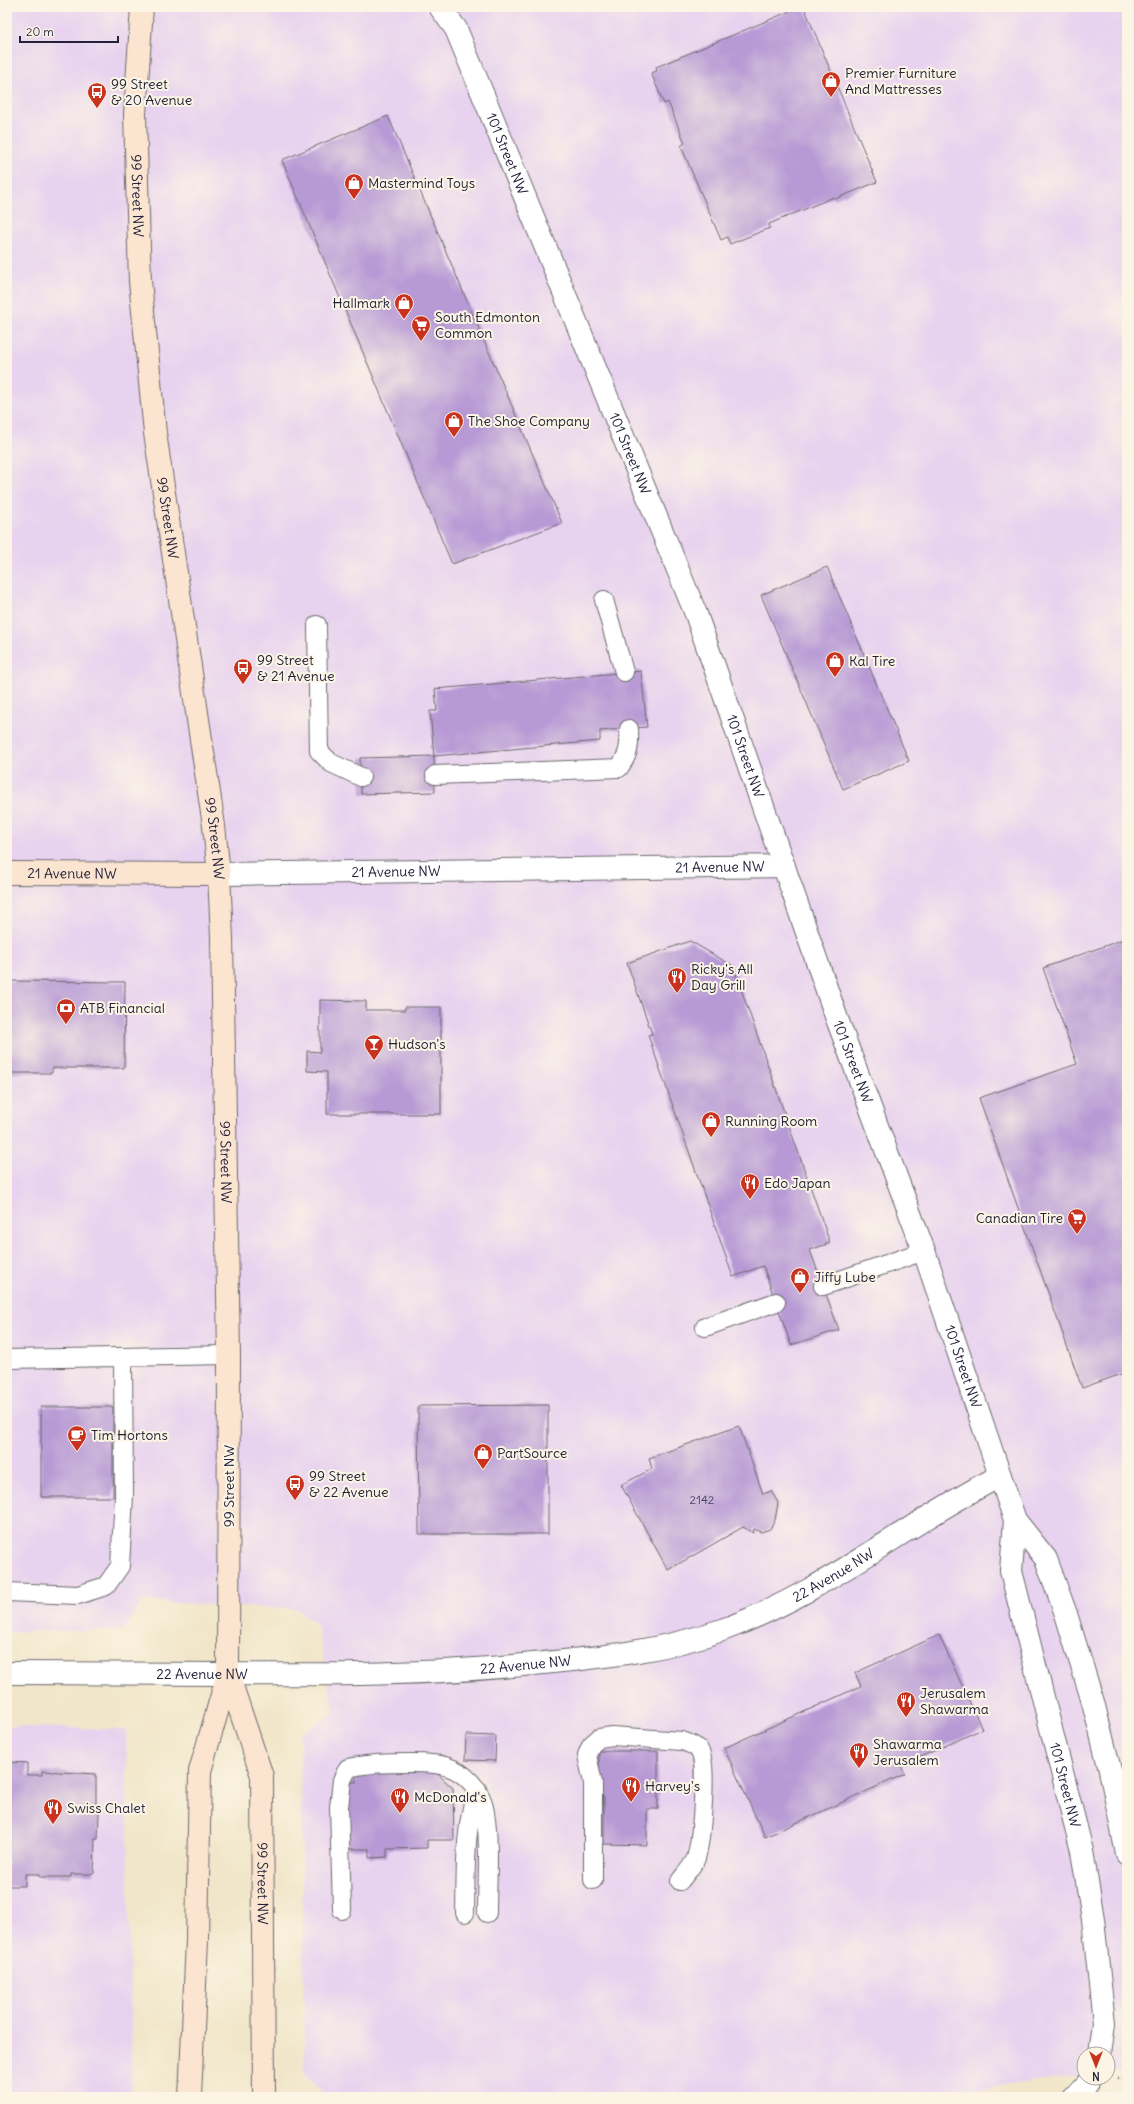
<svg xmlns="http://www.w3.org/2000/svg" width="1134" height="2104" font-family="Delius,sans-serif">
<rect width="100%" height="100%" fill="#fcf5e5"/>
<filter id="ink" filterUnits="userSpaceOnUse"><feTurbulence type="fractalNoise" baseFrequency=".025" numOctaves="2"/><feDisplacementMap in="SourceGraphic" scale="8" xChannelSelector="R" yChannelSelector="G"/><feConvolveMatrix kernelMatrix="1 2 1 2 8 2 1 2 1" color-interpolation-filters="sRGB"/></filter>
<filter id="wash" filterUnits="userSpaceOnUse"><feTurbulence type="fractalNoise" baseFrequency=".012" numOctaves="4" result="noise"/><feDisplacementMap in="SourceGraphic" scale="16" xChannelSelector="R" yChannelSelector="G"/><feGaussianBlur stdDeviation="0.9" result="paint"/><feColorMatrix in="noise" values="0 0 0 0 0 0 0 0 0 0 0 0 0 0 0 0 0 1.4 0 .05"/><feComposite in="paint" operator="in"/></filter>
<g filter="url(#wash)">
<rect width="100%" height="100%" fill="#f1e6c9"/>
<path fill="#e7d2ef" d="M 7,7 L 1127,7 L 1127,2071 L 1108,2073 L 1108,2054 L 1084,2054 L 1084,2076 L 903,2097 L 330,2097 L 305,2074 L 300,1735 L 334,1713 L 317,1625 L 297,1609 L 142,1601 L 124,1630 L 7,1632 Z
M 7,1726 L 126,1730 L 132,2093 L 126,2097 L 7,2097 Z"/>
<g id="blocks">
<path fill="#b79ad5" d="M 800,7 L 804,7 L 877,182 L 835,199 L 834,197 L 769,224 L 770,228 L 730,244 L 727,237 L 721,240 L 681,146 L 685,143 L 668,102 L 664,104 L 651,73 L 657,71 L 656,67 Z
M 388,116 L 562,523 L 452,564 L 282,160 Z
M 827,567 L 909,761 L 843,789 L 761,595 Z
M 641,671 L 647,727 L 600,731 L 600,741 L 434,756 L 430,711 L 437,711 L 435,689 Z
M 434,756 L 435,792 L 361,794 L 360,758 Z
M 1127,938 L 1127,1372 L 1082,1388 L 979,1098 L 1077,1064 L 1043,968 Z
M 690,941 L 733,966 L 830,1243 L 810,1250 L 839,1330 L 791,1345 L 763,1266 L 733,1277 L 648,1035 L 652,1034 L 627,963 Z
M 7,981 L 125,982 L 124,1068 L 52,1068 L 52,1073 L 7,1073 Z
M 320,1000 L 366,1001 L 366,1010 L 405,1010 L 405,1007 L 441,1007 L 441,1114 L 327,1114 L 327,1072 L 307,1071 L 307,1051 L 320,1052 Z
M 548,1405 L 548,1534 L 419,1534 L 418,1406 Z
M 41,1407 L 113,1407 L 113,1497 L 41,1497 Z
M 739,1426 L 763,1494 L 771,1491 L 778,1503 L 775,1520 L 770,1529 L 761,1532 L 754,1529 L 753,1533 L 743,1527 L 668,1570 L 621,1485 L 652,1469 L 649,1458 Z
M 939,1635 L 982,1729 L 901,1766 L 905,1774 L 765,1837 L 724,1748 L 861,1686 L 855,1673 Z
M 466,1735 L 496,1736 L 495,1761 L 465,1760 Z
M 599,1751 L 658,1751 L 658,1809 L 647,1809 L 647,1845 L 604,1844 L 604,1797 L 599,1797 Z
M 7,1762 L 27,1763 L 27,1775 L 42,1775 L 42,1771 L 96,1774 L 96,1811 L 99,1811 L 98,1839 L 95,1839 L 94,1874 L 71,1874 L 71,1877 L 40,1877 L 40,1874 L 25,1874 L 25,1886 L 7,1886 Z
M 430,1767 L 453,1788 L 454,1840 L 427,1840 L 427,1848 L 387,1849 L 387,1857 L 369,1858 L 369,1849 L 347,1849 L 346,1782 L 356,1782 L 356,1769 Z"/>
</g>
</g>
<g filter="url(#ink)">
<use href="#blocks" fill-opacity="0" stroke="#6a676d" stroke-width="1"/>
<g fill="none" stroke-linecap="round" stroke-linejoin="round">
<g stroke="#6a676d" stroke-width="20">
<path id="lane" d="M 604,600 L 624,672
M 317,625 L 319,751 L 331,763 L 361,777
M 435,775 L 619,768 C 629,754 630,746 629,729
M 823,1286 L 924,1251
M 705,1327 L 776,1302
M 7,1359 L 229,1355
M 7,1592 L 78,1595 L 106,1586 L 120,1566 L 124,1496 L 123,1357
M 593,1880 L 593,1783 L 587,1755 L 591,1745 L 599,1738 L 612,1736 L 682,1741 C 688,1743 697,1746 700,1752 C 708,1766 701,1842 696,1858 C 693,1866 685,1874 680,1881
M 342,1910 L 339,1807 L 342,1780 L 348,1768 C 369,1763 389,1763 411,1763 C 423,1763 437,1763 448,1767 C 464,1772 478,1787 483,1803 C 491,1834 487,1881 487,1913
M 465,1913 C 466,1871 464,1829 477,1789"/>
</g>
<g stroke="#6a676d" stroke-width="24">
<g id="street">
<path id="s1" d="M 440,7 L 456,29 L 696,614 L 837,1019 L 924,1251 L 1015,1520 L 1046,1559 L 1066,1614 L 1093,1702 L 1110,1770 L 1127,1854"/>
<path id="s2" d="M 219,874 L 784,866"/>
<path id="s3" d="M 1015,1520 L 1011,1571 L 1082,1851 L 1093,1919 L 1104,2023 L 1100,2054"/>
<path id="s4" d="M 7,1673 C 80,1674 153,1674 226,1674 C 329,1675 431,1675 533,1664 C 597,1658 662,1651 722,1630 C 823,1594 905,1524 1000,1476"/>
<path d="M 1073,2097 L 1083,2090 L 1091,2078"/>
</g>
</g>
<g stroke="#6a676d" stroke-width="24">
<g id="secondary">
<path id="s5" d="M 142,7 L 135,114 L 140,281 L 155,433 L 214,826 L 219,874 L 222,938 L 229,1355 L 228,1674 L 200,1771 L 197,1940 L 190,2097"/>
<path id="s6" d="M 7,873 L 219,874"/>
<path id="s7" d="M 228,1674 L 262,1776 L 264,2097"/>
</g>
</g>
<path stroke="#6a676d" stroke-width="2.5" stroke-dasharray="1 3" stroke-linecap="butt" d="M 1118,2078 L 1127,2079"/>
<use href="#lane" stroke="#fff" stroke-width="18"/>
<use href="#street" stroke="#fff" stroke-width="22"/>
<use href="#secondary" stroke="#fce5d0" stroke-width="22"/>
</g>
</g>
<defs>
<g id="shop-pin" transform="scale(1)"><path d="M0 17L-7.5 6A9.5 9.5 0 1 1 7.5 6Z" fill="#c8321e" stroke="#fcf5e5"/><path d="M-5-2.5h2.3a2.7 3.5 0 0 1 5.4 0H5L5.5 6h-11ZM-1.5-2.5h3a1.5 2.3 0 0 0-3 0Z" fill="#fff"/></g>
<g id="bus-pin" transform="scale(1)"><path d="M0 17L-7.5 6A9.5 9.5 0 1 1 7.5 6Z" fill="#c8321e" stroke="#fcf5e5"/><path d="M-5-6H5V4H4V6H2V4H-2V6H-4V4H-5ZM-3.5-4V0h7V-4ZM-3.5 1.2v1.5H-2V1.2ZM2 1.2v1.5H3.5V1.2Z" fill="#fff"/></g>
<g id="supermarket-pin" transform="scale(1)"><path d="M0 17L-7.5 6A9.5 9.5 0 1 1 7.5 6Z" fill="#c8321e" stroke="#fcf5e5"/><path d="M-6-5.5h2.5l.6 2H6L4.5 2H-2.5L-4.4-4H-6ZM-1.5 3.2a1.3 1.3 0 1 0 .1 0ZM3 3.2a1.3 1.3 0 1 0 .1 0Z" fill="#fff"/></g>
<g id="restaurant-pin" transform="scale(1)"><path d="M0 17L-7.5 6A9.5 9.5 0 1 1 7.5 6Z" fill="#c8321e" stroke="#fcf5e5"/><path d="M-5-6h1v4h1v-4h1v4h1v-4h1v5L-1.5 .5V6h-2V.5L-5-1ZM5-6V6H3V1.5H1.5Q1.5-4 5-6Z" fill="#fff"/></g>
<g id="bank-pin" transform="scale(1)"><path d="M0 17L-7.5 6A9.5 9.5 0 1 1 7.5 6Z" fill="#c8321e" stroke="#fcf5e5"/><path d="M-6-4H6V4H-6ZM0-2.3a2.3 2.3 0 1 0 0 4.6a2.3 2.3 0 1 0 0-4.6Z" fill="#fff"/></g>
<g id="bar-pin" transform="scale(1)"><path d="M0 17L-7.5 6A9.5 9.5 0 1 1 7.5 6Z" fill="#c8321e" stroke="#fcf5e5"/><path d="M-6-5H6L.8 .8V4.5H3.5V6h-7V4.5H-.8V.8Z" fill="#fff"/></g>
<g id="cafe-pin" transform="scale(1)"><path d="M0 17L-7.5 6A9.5 9.5 0 1 1 7.5 6Z" fill="#c8321e" stroke="#fcf5e5"/><path d="M-5.5-4.5H6V0H3Q3 3.5 0 3.5H-2.5Q-5.5 3.5-5.5 0ZM3-3.2v2h1.7v-2ZM-6 4.5H4V6H-6Z" fill="#fff"/></g>
</defs>
<g fill-rule="evenodd">
<use href="#shop-pin" x="831" y="81"/>
<use href="#bus-pin" x="97" y="92"/>
<use href="#shop-pin" x="354" y="183"/>
<use href="#shop-pin" x="404" y="303"/>
<use href="#supermarket-pin" x="421" y="325"/>
<use href="#shop-pin" x="454" y="421"/>
<use href="#shop-pin" x="835" y="661"/>
<use href="#bus-pin" x="243" y="668"/>
<use href="#restaurant-pin" x="677" y="977"/>
<use href="#bank-pin" x="66" y="1008"/>
<use href="#bar-pin" x="374" y="1044"/>
<use href="#shop-pin" x="711" y="1121"/>
<use href="#restaurant-pin" x="750" y="1183"/>
<use href="#supermarket-pin" x="1077" y="1218"/>
<use href="#shop-pin" x="800" y="1277"/>
<use href="#cafe-pin" x="77" y="1435"/>
<use href="#shop-pin" x="483" y="1453"/>
<use href="#bus-pin" x="295" y="1484"/>
<use href="#restaurant-pin" x="906" y="1701"/>
<use href="#restaurant-pin" x="859" y="1752"/>
<use href="#restaurant-pin" x="631" y="1786"/>
<use href="#restaurant-pin" x="400" y="1797"/>
<use href="#restaurant-pin" x="53" y="1808"/>
</g>
<g text-anchor="middle" dominant-baseline="central" stroke-width="4" stroke-linejoin="round" paint-order="stroke">
<g font-size="12" fill="#474062">
<text x="702" y="1499">2142</text>
</g>
<g font-size="14" fill="#22223b" stroke="#fcf5e5" text-anchor="start">
<text x="845" y="73">Premier Furniture<tspan x="845" dy="16">And Mattresses</tspan></text>
<text x="111" y="84">99 Street<tspan x="111" dy="16">&amp; 20 Avenue</tspan></text>
<text x="368" y="183">Mastermind Toys</text>
<text x="390" y="303" text-anchor="end">Hallmark</text>
<text x="435" y="317">South Edmonton<tspan x="435" dy="16">Common</tspan></text>
<text x="468" y="421">The Shoe Company</text>
<text x="257" y="660">99 Street<tspan x="257" dy="16">&amp; 21 Avenue</tspan></text>
<text x="849" y="661">Kal Tire</text>
<text x="691" y="969">Ricky's All<tspan x="691" dy="16">Day Grill</tspan></text>
<text x="80" y="1008">ATB Financial</text>
<text x="388" y="1044">Hudson's</text>
<text x="725" y="1121">Running Room</text>
<text x="764" y="1183">Edo Japan</text>
<text x="1063" y="1218" text-anchor="end">Canadian Tire</text>
<text x="814" y="1277">Jiffy Lube</text>
<text x="91" y="1435">Tim Hortons</text>
<text x="497" y="1453">PartSource</text>
<text x="309" y="1476">99 Street<tspan x="309" dy="16">&amp; 22 Avenue</tspan></text>
<text x="920" y="1693">Jerusalem<tspan x="920" dy="16">Shawarma</tspan></text>
<text x="873" y="1744">Shawarma<tspan x="873" dy="16">Jerusalem</tspan></text>
<text x="645" y="1786">Harvey's</text>
<text x="414" y="1797">McDonald's</text>
<text x="67" y="1808">Swiss Chalet</text>
</g>
<g font-size="14" fill="#22223b" stroke="#fcf5e5">
<text stroke="none"><textPath href="#s1" startOffset="162">101 Street NW</textPath></text>
<text stroke="none"><textPath href="#s5" startOffset="189">99 Street NW</textPath></text>
<text stroke="none"><textPath href="#s1" startOffset="486">101 Street NW</textPath></text>
<text stroke="none"><textPath href="#s5" startOffset="513">99 Street NW</textPath></text>
<text stroke="none"><textPath href="#s1" startOffset="810">101 Street NW</textPath></text>
<text stroke="none"><textPath href="#s5" startOffset="837">99 Street NW</textPath></text>
<text stroke="none"><textPath href="#s2" startOffset="501">21 Avenue NW</textPath></text>
<text stroke="none"><textPath href="#s2" startOffset="177">21 Avenue NW</textPath></text>
<text stroke="none"><textPath href="#s6" startOffset="65">21 Avenue NW</textPath></text>
<text stroke="none"><textPath href="#s1" startOffset="1134">101 Street NW</textPath></text>
<text stroke="none"><textPath href="#s5" startOffset="1161">99 Street NW</textPath></text>
<text stroke="none"><textPath href="#s1" startOffset="1458">101 Street NW</textPath></text>
<text transform="translate(229 1486) rotate(-90)">99 Street NW</text>
<text stroke="none"><textPath href="#s4" startOffset="843">22 Avenue NW</textPath></text>
<text stroke="none"><textPath href="#s4" startOffset="519">22 Avenue NW</textPath></text>
<text stroke="none"><textPath href="#s4" startOffset="195">22 Avenue NW</textPath></text>
<text stroke="none"><textPath href="#s3" startOffset="272">101 Street NW</textPath></text>
<text stroke="none"><textPath href="#s7" startOffset="215">99 Street NW</textPath></text>
</g>
</g>
<rect width="1134" height="2104" fill="none" stroke="#fcf5e5" stroke-width="24"/>
<g transform="translate(1096 2066) rotate(180)"><circle r="19" fill="#fcf5e5" stroke="#a5a1a1"/>
<path d="M0-3L7 15L0 10L-7 15Z" fill="#c8321e"/>
<text y="-6" font-size="11" font-weight="bold" text-anchor="middle" fill="#22223b">N</text>
</g>
<path d="M20 36v6h98v-6" fill="none" stroke="#22223b" stroke-width="2"/>
<text x="26" y="36" font-size="12" fill="#22223b" stroke="#fcf5e5" stroke-width="3" paint-order="stroke">20 m</text>
</svg>
